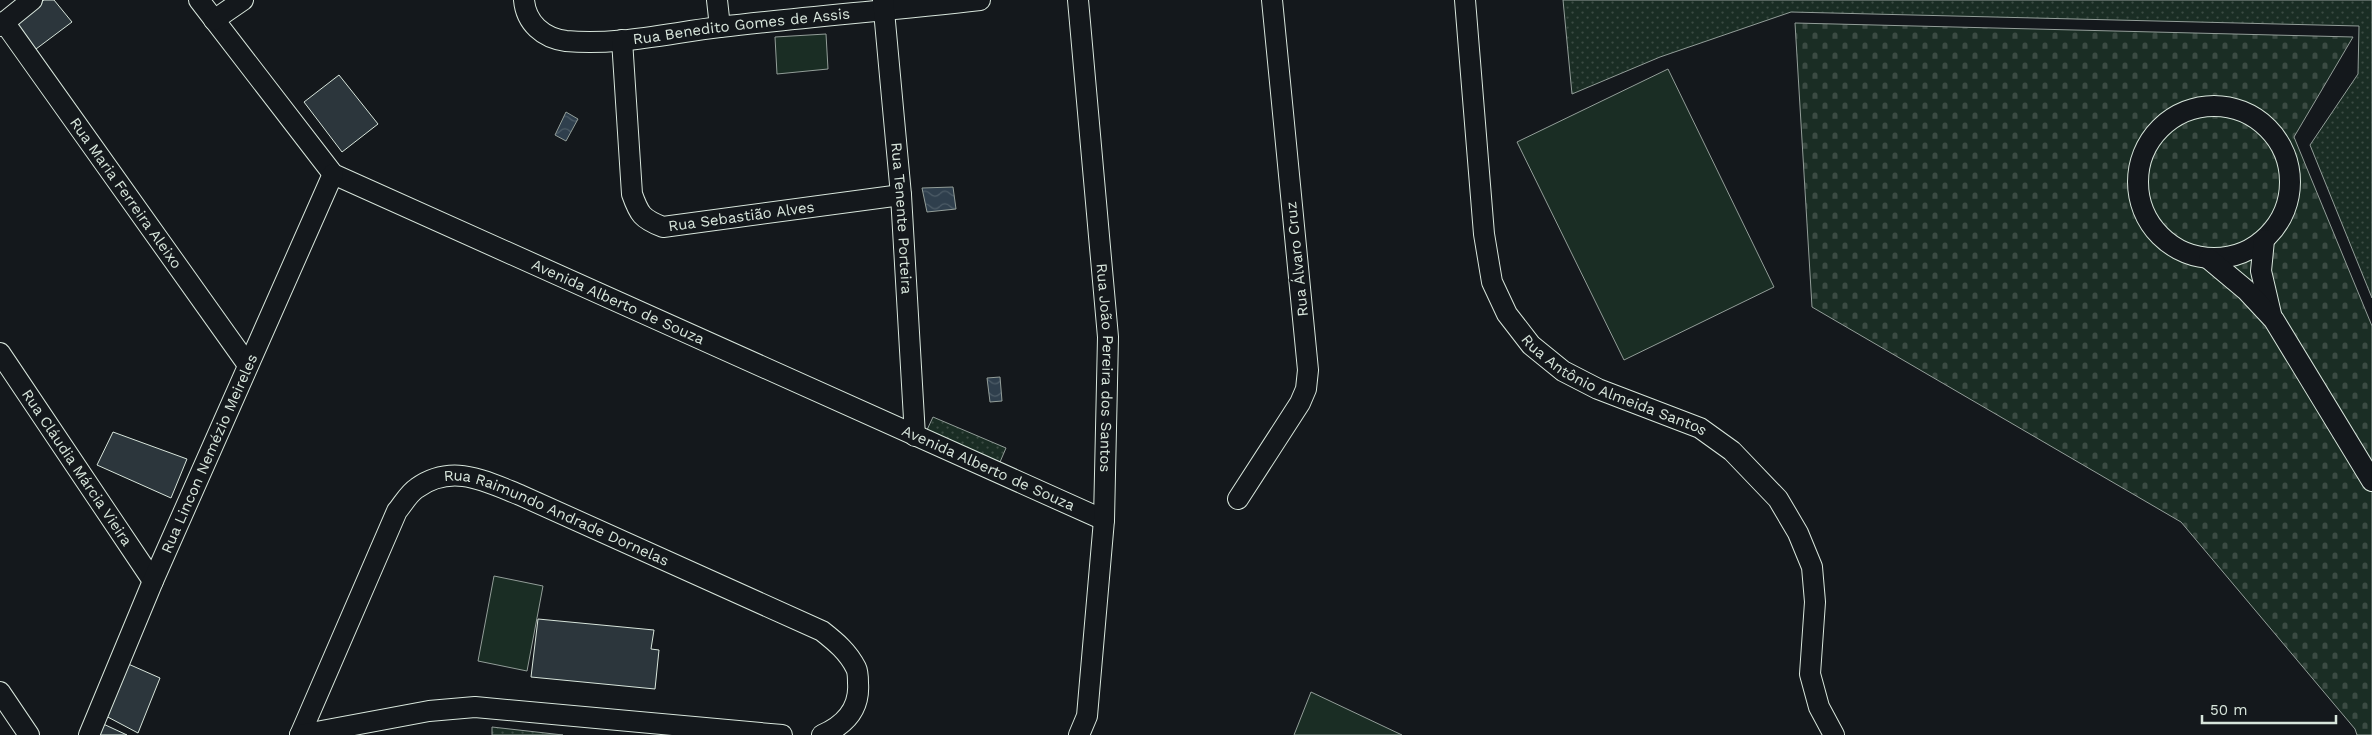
<svg xmlns="http://www.w3.org/2000/svg" width="2372" height="735" font-family="'Work Sans',sans-serif">
<defs>
<pattern id="cemetery-stones" width="16" height="16" patternUnits="userSpaceOnUse" patternTransform="scale(1.25)"><rect width="16" height="16" fill="#1a2d24"/><path d="M2 7V4a2 2 0 0 1 4 0v3zM10 15v-3a2 2 0 0 1 4 0v3z" fill="#3b4b43"/></pattern>
<pattern id="park-dots" width="8" height="8" patternUnits="userSpaceOnUse" patternTransform="scale(1.25)"><rect width="8" height="8" fill="#1a2d24"/><path d="M2 2h.1M6 6h.1" fill="none" stroke="#3b4b43" stroke-width="1.8" stroke-linecap="round"/></pattern>
<pattern id="water-waves" width="16" height="10" patternUnits="userSpaceOnUse" patternTransform="scale(1.25)"><rect width="16" height="10" fill="#2f3f4d"/><path d="M0 5q4-4 8 0t8 0" fill="none" stroke="#4c5b66"/></pattern>
</defs>
<rect width="100%" height="100%" fill="#14181c"/>
<path fill="#1a2d24" stroke="#939e99" d="M 826,34 L 828,69 L 777,74 L 775,37 Z
M 1668,69 L 1774,287 L 1624,360 L 1517,142 Z
M 494,576 L 543,586 L 527,671 L 478,661 Z
M 1311,692 L 1402,735 L 1294,735 Z"/>
<path fill="url(#cemetery-stones)" stroke="#939e99" d="M 1795,23 L 2353,37 L 2294,137 L 2372,326 L 2372,735 L 2357,735 L 2355,729 L 2181,522 L 1812,307 Z"/>
<path fill="url(#park-dots)" stroke="#939e99" d="M 1563,0 L 2372,0 L 2372,298 L 2310,145 L 2358,74 L 2359,26 L 1791,12 L 1660,57 L 1572,94 Z
M 933,417 L 1006,448 L 1000,462 L 926,432 Z
M 492,727 L 563,735 L 492,735 Z"/>
<path fill="url(#water-waves)" stroke="#939e99" d="M 566,112 L 578,119 L 566,141 L 555,135 Z
M 953,187 L 956,209 L 927,212 L 922,188 Z
M 1000,377 L 1002,401 L 990,402 L 987,378 Z"/>
<path fill="#2c363c" stroke="#d8e6dc" d="M 44,0 L 54,0 L 72,22 L 32,52 L 11,24 Z
M 339,75 L 378,124 L 342,152 L 304,102 Z
M 113,432 L 187,459 L 171,498 L 97,465 Z
M 538,619 L 654,630 L 651,649 L 659,650 L 655,689 L 531,677 Z
M 126,663 L 160,678 L 138,733 L 104,715 Z
M 99,722 L 127,735 L 94,735 Z"/>
<g fill="none" stroke-linecap="round" stroke-linejoin="round">
<g stroke="#d8e6dc" stroke-width="22">
<g id="minor">
<path id="s1" d="M 199,0 L 333,174 L 1104,520"/>
<path id="s2" d="M 524,0 C 526,23 543,38 566,41 C 617,46 669,33 720,27 C 806,17 893,10 980,0"/>
<path d="M 717,0 L 720,27"/>
<path id="s3" d="M 883,0 L 901,195 L 915,436"/>
<path id="s4" d="M 1078,0 L 1108,337 L 1104,520 L 1087,716 L 1079,735"/>
<path id="s5" d="M 1465,0 L 1484,234 L 1492,282 L 1507,314 L 1531,345 L 1563,371 L 1598,389 L 1700,428 L 1732,451 L 1778,499 L 1798,533 L 1812,567 L 1815,602 L 1810,674 L 1819,707 L 1834,735"/>
<path d="M 214,20 L 243,0"/>
<path id="s6" d="M 4,22 L 248,365"/>
<path d="M 0,26 L 32,0"/>
<path id="s7" d="M 622,40 L 632,194 C 639,214 642,219 663,227 L 901,195"/>
<circle cx="2214" cy="182" r="76"/>
<path d="M 2264,240 L 2261,271 L 2271,314"/>
<path d="M 2209,259 L 2246,290 L 2274,320 L 2372,481"/>
<path id="s8" d="M 0,353 L 153,581"/>
<path d="M 1238,499 L 1300,403 L 1306,389 L 1308,370 L 1272,0"/>
<path d="M 0,692 L 29,735"/>
<path id="s9" d="M 89,735 L 153,581 L 333,174"/>
<path id="s10" d="M 300,735 L 397,511 C 403,504 409,493 417,488 C 452,463 485,481 520,495 L 822,631 C 836,642 848,652 856,668 C 858,672 858,678 858,683 C 860,709 845,725 822,735"/>
<path d="M 300,735 L 429,711 L 475,707 L 782,735"/>
</g>
</g>
<use href="#minor" stroke="#14181c" stroke-width="20"/>
</g>
<g text-anchor="middle" dominant-baseline="central" stroke-width="4" stroke-linejoin="round" paint-order="stroke">
<g font-size="15" fill="#d8e6dc" stroke="#14181c">
<text stroke="none"><textPath href="#s2" startOffset="240">Rua Benedito Gomes de Assis</textPath></text>
<text stroke="none"><textPath href="#s6" startOffset="210">Rua Maria Ferreira Aleixo</textPath></text>
<text stroke="none"><textPath href="#s7" startOffset="281">Rua Sebastião Alves</textPath></text>
<text stroke="none"><textPath href="#s3" startOffset="219">Rua Tenente Porteira</textPath></text>
<text transform="translate(1297 259) rotate(-96)">Rua Álvaro Cruz</text>
<text stroke="none"><textPath href="#s1" startOffset="532">Avenida Alberto de Souza</textPath></text>
<text stroke="none"><textPath href="#s4" startOffset="369">Rua João Pereira dos Santos</textPath></text>
<text stroke="none"><textPath href="#s5" startOffset="451">Rua Antônio Almeida Santos</textPath></text>
<text stroke="none"><textPath href="#s9" startOffset="306">Rua Lincon Nemézio Meireles</textPath></text>
<text stroke="none"><textPath href="#s8" startOffset="138">Rua Cláudia Márcia Vieira</textPath></text>
<text stroke="none"><textPath href="#s1" startOffset="938">Avenida Alberto de Souza</textPath></text>
<text stroke="none"><textPath href="#s10" startOffset="425">Rua Raimundo Andrade Dornelas</textPath></text>
</g>
</g>
<path d="M2202 715v8h134v-8" fill="none" stroke="#d8e6dc" stroke-width="2.5"/>
<text x="2210" y="715" font-size="15" fill="#d8e6dc" stroke="#14181c" stroke-width="4" paint-order="stroke">50 m</text>
</svg>
